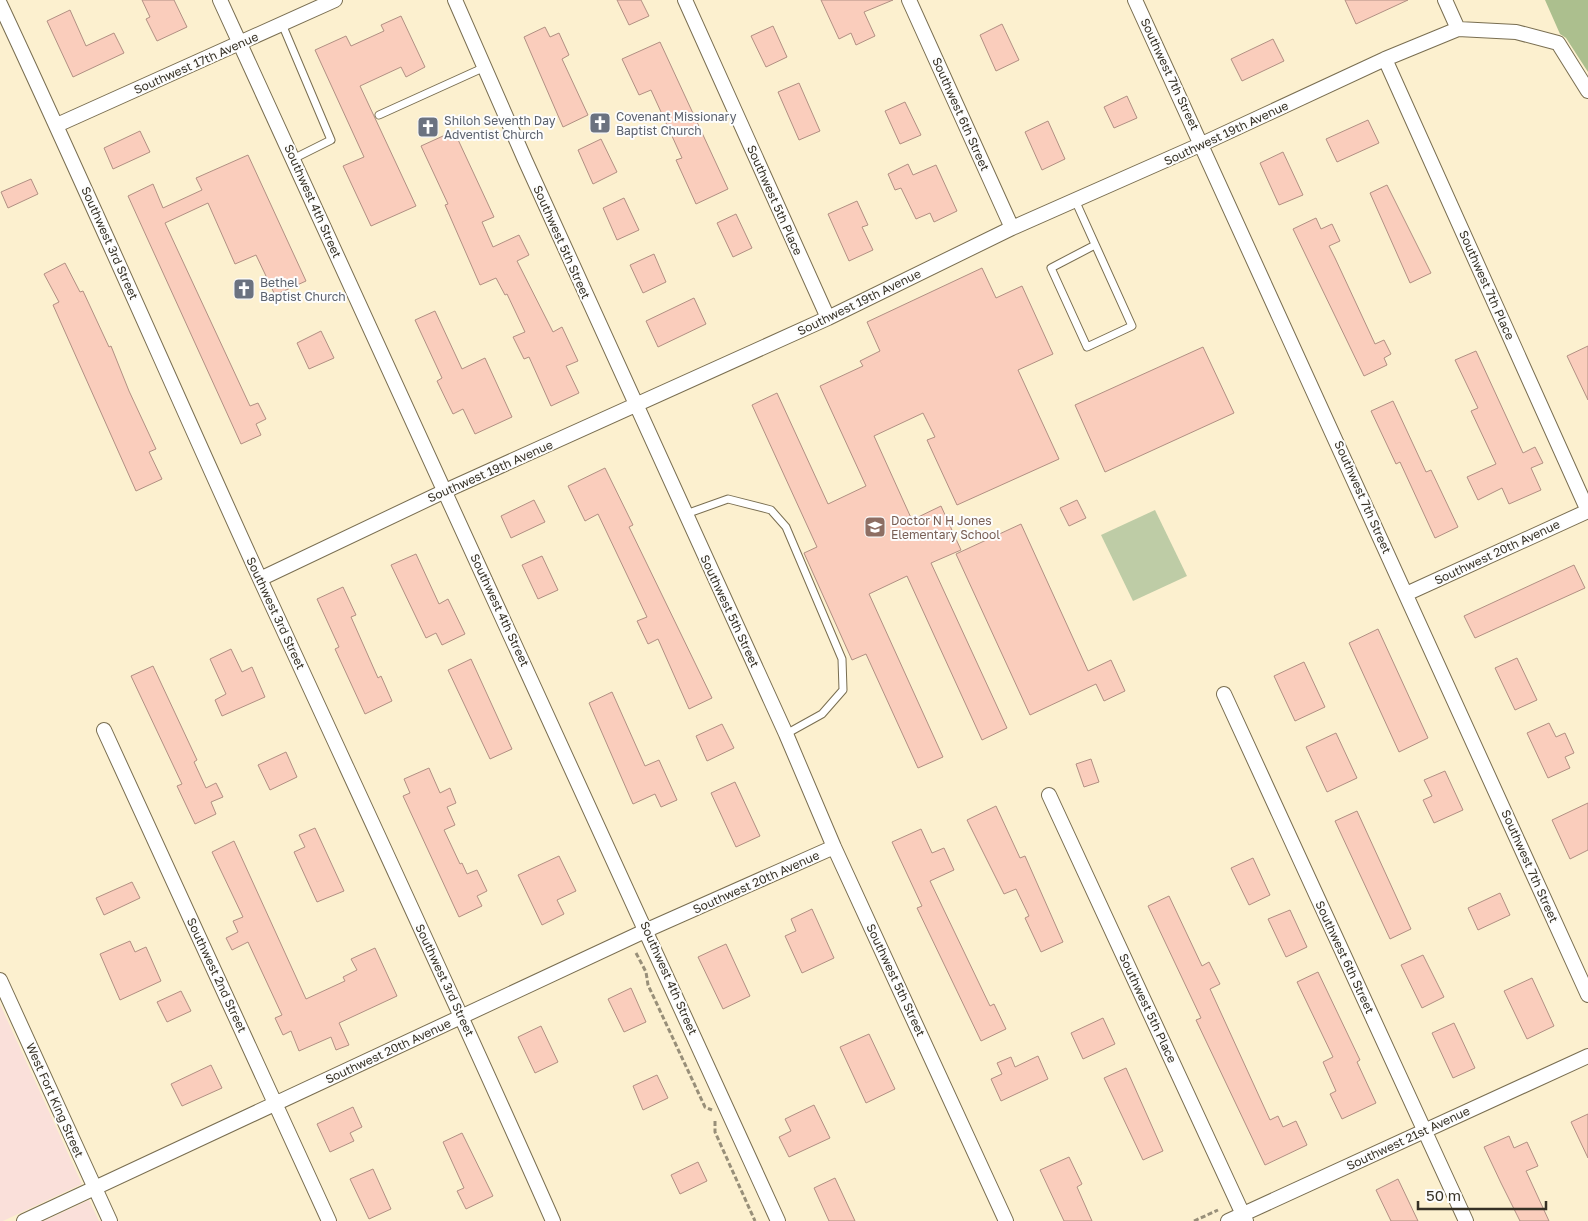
<svg xmlns="http://www.w3.org/2000/svg" width="1588" height="1221" font-family="'Golos Text',sans-serif">
<rect width="100%" height="100%" fill="#fcf0cf"/>
<path fill="#fae0da" d="M 0,1004 L 82,1184 L 3,1221 L 0,1221 Z
M 89,1200 L 99,1221 L 44,1221 Z"/>
<path fill="#becca6" d="M 1155,510 L 1187,576 L 1133,601 L 1101,535 Z"/>
<path fill="#acbf8e" d="M 1545,0 L 1588,0 L 1588,72 L 1566,38 L 1560,34 Z"/>
<path fill="#facdbc" stroke="#b19083" d="M 142,0 L 174,0 L 187,27 L 157,41 L 146,19 L 150,17 Z
M 617,0 L 641,0 L 649,16 L 629,25 Z
M 821,0 L 893,0 L 864,12 L 875,36 L 856,45 L 851,33 L 839,39 Z
M 1345,0 L 1408,0 L 1356,24 Z
M 70,10 L 86,46 L 114,33 L 124,53 L 73,77 L 47,21 Z
M 401,16 L 425,67 L 406,77 L 401,67 L 360,86 L 416,206 L 371,226 L 343,166 L 364,157 L 315,50 L 346,36 L 351,46 L 384,31 L 381,25 Z
M 1002,24 L 1019,60 L 996,71 L 980,35 Z
M 773,26 L 787,57 L 766,67 L 751,36 Z
M 545,27 L 550,37 L 559,33 L 569,55 L 562,59 L 588,115 L 563,127 L 524,37 Z
M 1273,39 L 1284,61 L 1242,81 L 1231,59 Z
M 660,42 L 728,189 L 696,204 L 676,160 L 682,158 L 651,90 L 639,95 L 622,59 Z
M 799,83 L 820,131 L 799,140 L 778,92 Z
M 1127,96 L 1137,118 L 1114,128 L 1104,107 Z
M 905,102 L 921,135 L 900,144 L 885,111 Z
M 1368,120 L 1379,143 L 1337,162 L 1326,139 Z
M 1048,121 L 1065,159 L 1042,170 L 1025,132 Z
M 140,131 L 150,152 L 113,169 L 104,148 Z
M 454,131 L 494,217 L 482,222 L 493,247 L 519,235 L 529,255 L 517,261 L 553,332 L 562,327 L 578,361 L 566,366 L 579,393 L 551,406 L 529,357 L 524,359 L 513,337 L 525,332 L 507,294 L 505,295 L 496,278 L 480,285 L 445,205 L 448,204 L 421,146 Z
M 601,139 L 617,172 L 593,184 L 578,150 Z
M 1283,152 L 1303,195 L 1279,205 L 1260,163 Z
M 248,155 L 306,281 L 275,295 L 256,255 L 235,264 L 208,203 L 165,223 L 250,406 L 258,403 L 266,419 L 256,424 L 261,435 L 241,444 L 128,196 L 153,184 L 163,208 L 202,190 L 196,178 Z
M 908,164 L 913,175 L 936,165 L 957,211 L 934,222 L 930,213 L 916,219 L 901,188 L 895,190 L 888,174 Z
M 31,179 L 38,194 L 8,208 L 1,192 Z
M 1387,185 L 1431,273 L 1410,283 L 1370,193 Z
M 624,198 L 639,230 L 617,240 L 603,208 Z
M 857,201 L 868,225 L 862,227 L 873,250 L 849,261 L 828,214 Z
M 736,214 L 752,248 L 733,257 L 717,223 Z
M 1316,218 L 1321,229 L 1332,224 L 1340,241 L 1329,246 L 1335,258 L 1375,344 L 1384,340 L 1391,354 L 1384,358 L 1387,365 L 1364,376 L 1293,229 Z
M 654,254 L 666,282 L 643,293 L 630,265 Z
M 65,263 L 80,292 L 83,291 L 109,347 L 111,346 L 129,391 L 156,449 L 149,452 L 162,479 L 136,491 L 53,305 L 59,302 L 44,274 Z
M 982,268 L 996,298 L 1022,286 L 1053,354 L 1018,370 L 1059,459 L 957,505 L 927,440 L 935,437 L 923,413 L 874,436 L 912,520 L 941,506 L 961,550 L 931,563 L 1007,728 L 982,740 L 907,576 L 869,594 L 943,757 L 918,768 L 866,654 L 852,660 L 804,553 L 817,547 L 752,405 L 777,393 L 828,504 L 866,486 L 820,386 L 863,366 L 860,361 L 880,351 L 867,322 Z
M 694,298 L 706,324 L 658,347 L 646,321 Z
M 435,311 L 462,369 L 485,358 L 512,417 L 475,434 L 463,409 L 453,414 L 437,381 L 442,378 L 415,320 Z
M 321,331 L 334,358 L 309,369 L 297,343 Z
M 1588,346 L 1588,400 L 1567,356 Z
M 1203,347 L 1234,413 L 1105,472 L 1075,405 Z
M 1476,351 L 1523,453 L 1535,447 L 1543,463 L 1531,468 L 1541,490 L 1509,504 L 1502,488 L 1478,500 L 1467,477 L 1496,464 L 1471,411 L 1478,408 L 1455,360 Z
M 1393,401 L 1426,472 L 1431,470 L 1458,527 L 1435,538 L 1400,462 L 1396,464 L 1371,411 Z
M 605,468 L 633,525 L 629,527 L 712,698 L 689,709 L 658,639 L 648,644 L 637,621 L 647,617 L 598,514 L 585,521 L 568,486 Z
M 534,500 L 545,522 L 511,538 L 501,516 Z
M 1077,500 L 1086,518 L 1069,526 L 1060,508 Z
M 1021,524 L 1088,671 L 1111,660 L 1125,691 L 1104,701 L 1096,684 L 1030,715 L 956,554 Z
M 416,554 L 439,604 L 448,599 L 465,634 L 442,645 L 436,633 L 426,638 L 391,565 Z
M 542,556 L 558,590 L 538,599 L 522,565 Z
M 1574,565 L 1585,588 L 1475,638 L 1464,616 Z
M 343,587 L 356,615 L 351,617 L 378,678 L 381,676 L 392,701 L 365,714 L 335,649 L 339,647 L 317,599 Z
M 1378,629 L 1428,738 L 1399,752 L 1349,643 Z
M 231,649 L 242,672 L 252,667 L 265,697 L 222,716 L 215,700 L 226,694 L 210,659 Z
M 1517,658 L 1537,700 L 1515,710 L 1495,668 Z
M 471,659 L 512,749 L 490,759 L 448,670 Z
M 1304,662 L 1325,707 L 1295,721 L 1274,676 Z
M 153,666 L 197,760 L 194,762 L 206,788 L 216,783 L 223,797 L 211,802 L 216,814 L 195,824 L 177,786 L 182,784 L 131,676 Z
M 612,692 L 645,766 L 659,760 L 677,800 L 661,807 L 655,794 L 633,804 L 589,703 Z
M 1549,723 L 1556,737 L 1565,733 L 1574,753 L 1565,757 L 1570,768 L 1548,778 L 1527,733 Z
M 722,724 L 734,748 L 707,761 L 696,736 Z
M 1336,733 L 1357,778 L 1327,792 L 1306,747 Z
M 286,752 L 297,777 L 270,790 L 258,765 Z
M 1091,759 L 1099,782 L 1084,787 L 1076,764 Z
M 429,768 L 440,793 L 450,788 L 456,803 L 447,807 L 455,825 L 444,830 L 460,864 L 462,863 L 467,874 L 477,870 L 487,891 L 477,896 L 482,906 L 459,917 L 403,796 L 410,793 L 404,779 Z
M 1445,771 L 1463,810 L 1434,823 L 1423,800 L 1432,796 L 1424,780 Z
M 735,782 L 760,836 L 736,847 L 711,793 Z
M 1588,803 L 1588,850 L 1570,859 L 1552,820 Z
M 996,806 L 1020,858 L 1025,856 L 1063,942 L 1041,952 L 1025,918 L 1029,916 L 1016,889 L 1004,894 L 967,820 Z
M 1357,811 L 1411,929 L 1390,939 L 1335,821 Z
M 315,828 L 344,891 L 317,902 L 294,852 L 305,847 L 299,835 Z
M 921,829 L 932,853 L 944,848 L 954,870 L 930,881 L 990,1006 L 994,1004 L 1006,1029 L 981,1041 L 917,908 L 922,906 L 892,842 Z
M 234,841 L 306,999 L 345,981 L 343,977 L 357,970 L 351,959 L 375,948 L 397,996 L 339,1023 L 349,1045 L 336,1050 L 331,1037 L 299,1051 L 291,1031 L 283,1035 L 275,1018 L 282,1015 L 248,942 L 232,950 L 226,938 L 238,932 L 233,921 L 243,917 L 212,852 Z
M 559,856 L 576,891 L 557,900 L 564,914 L 542,925 L 518,875 Z
M 1253,858 L 1270,895 L 1249,905 L 1231,868 Z
M 132,882 L 140,898 L 104,915 L 96,898 Z
M 1500,893 L 1510,915 L 1478,930 L 1468,908 Z
M 1169,896 L 1202,966 L 1209,962 L 1220,984 L 1210,989 L 1270,1120 L 1278,1116 L 1283,1127 L 1296,1121 L 1307,1145 L 1265,1165 L 1196,1020 L 1201,1018 L 1148,906 Z
M 812,909 L 834,958 L 802,973 L 785,936 L 796,931 L 791,919 Z
M 1290,910 L 1307,947 L 1286,957 L 1268,919 Z
M 130,941 L 135,952 L 146,947 L 161,981 L 120,1000 L 100,954 Z
M 726,944 L 750,996 L 723,1009 L 698,957 Z
M 1423,955 L 1444,997 L 1422,1008 L 1401,965 Z
M 1318,972 L 1360,1060 L 1357,1062 L 1376,1103 L 1342,1119 L 1330,1094 L 1336,1091 L 1323,1062 L 1333,1057 L 1297,982 Z
M 1532,978 L 1554,1026 L 1527,1039 L 1504,991 Z
M 631,988 L 646,1022 L 624,1032 L 608,999 Z
M 181,991 L 191,1011 L 167,1022 L 157,1002 Z
M 1103,1018 L 1115,1044 L 1083,1059 L 1071,1033 Z
M 1454,1023 L 1475,1068 L 1453,1078 L 1432,1033 Z
M 541,1026 L 558,1062 L 535,1073 L 518,1037 Z
M 869,1034 L 895,1089 L 866,1103 L 840,1047 Z
M 1038,1056 L 1048,1079 L 1001,1101 L 991,1079 L 1002,1074 L 997,1063 L 1011,1057 L 1015,1067 Z
M 211,1065 L 222,1088 L 182,1106 L 171,1084 Z
M 1126,1068 L 1163,1151 L 1143,1160 L 1104,1078 Z
M 657,1075 L 668,1098 L 643,1110 L 633,1086 Z
M 814,1105 L 830,1138 L 789,1157 L 779,1137 L 791,1131 L 785,1119 Z
M 353,1107 L 362,1127 L 350,1133 L 354,1141 L 330,1152 L 317,1124 Z
M 1588,1114 L 1588,1158 L 1571,1122 Z
M 462,1133 L 493,1196 L 466,1209 L 457,1191 L 464,1188 L 443,1142 Z
M 1509,1136 L 1514,1148 L 1527,1142 L 1538,1166 L 1526,1171 L 1549,1221 L 1520,1221 L 1501,1183 L 1484,1147 Z
M 1069,1157 L 1082,1184 L 1077,1187 L 1092,1221 L 1064,1221 L 1040,1170 Z
M 698,1162 L 707,1181 L 680,1194 L 671,1175 Z
M 373,1169 L 391,1209 L 369,1219 L 350,1179 Z
M 835,1178 L 855,1221 L 829,1221 L 814,1188 Z
M 1398,1179 L 1418,1221 L 1391,1221 L 1376,1190 Z"/>
<g fill="none" stroke-linecap="round" stroke-linejoin="round">
<g stroke="#796e51" stroke-width="9">
<path id="lane" d="M 282,24 L 331,140 L 293,159
M 379,115 L 485,67
M 1075,200 L 1132,326 L 1087,347 L 1051,268 L 1095,245
M 686,514 L 728,499 L 771,510 L 786,527 L 842,659 L 843,690 L 822,714 L 786,734"/>
</g>
<g stroke="#796e51" stroke-width="16">
<path id="street" d="M 220,0 L 778,1221
M 455,0 L 525,160 L 786,734 L 834,847 L 1006,1221
M 685,0 L 828,318
M 909,0 L 1012,228
M 1135,0 L 1588,995
M 1445,0 L 1458,29
M 0,4 C 89,194 173,388 260,579 C 358,793 458,1006 553,1221
M 1385,59 L 1588,511
M 57,125 L 335,0
M 260,579 L 445,491 L 828,318 L 1012,228 L 1202,144 L 1385,59 L 1458,29 L 1516,32 L 1558,43 L 1588,91
M 1406,594 L 1588,511
M 1224,694 L 1466,1221
M 104,730 L 329,1221
M 1049,795 L 1246,1221
M 0,980 L 110,1221
M 24,1221 L 647,930 L 834,847
M 1228,1221 L 1588,1056"/>
</g>
<path stroke="#988f79" stroke-width="3" stroke-dasharray="5 2.5" stroke-linecap="butt" d="M 636,953 L 646,972 L 648,985 L 705,1107 L 712,1110
M 715,1121 L 715,1132 L 755,1221
M 1194,1221 L 1218,1210"/>
<use href="#lane" stroke="#fff" stroke-width="7"/>
<use href="#street" stroke="#fff" stroke-width="14"/>
</g>
<defs>
<g id="church-square" transform="scale(1.125)"><rect x="-9" y="-9" width="18" height="18" rx="4" fill="#6b7280" stroke="#fdfdfd"/><path d="M-1.2-6h2.4v3.5h3.3v2.4h-3.3V6h-2.4V-.1h-3.3v-2.4h3.3Z" fill="#fff"/></g>
<g id="school-square" transform="scale(1.125)"><rect x="-9" y="-9" width="18" height="18" rx="4" fill="#8d6e63" stroke="#fdfdfd"/><path d="M0-5L7-2L0 1L-7-2ZM-4 1L0 2.5L4 1V4Q0 6-4 4Z" fill="#fff"/></g>
</defs>
<g fill-rule="evenodd">
<use href="#church-square" x="600" y="123"/>
<use href="#church-square" x="428" y="127"/>
<use href="#church-square" x="244" y="289"/>
<use href="#school-square" x="875" y="527"/>
</g>
<g text-anchor="middle" dominant-baseline="central" stroke-width="4" stroke-linejoin="round" paint-order="stroke">
<g font-size="12" fill="#363125" stroke="#fdfdfd">
<text transform="translate(196 63) rotate(-24)">Southwest 17th Avenue</text>
<text transform="translate(1170 74) rotate(65)">Southwest 7th Street</text>
<text transform="translate(961 114) rotate(66)">Southwest 6th Street</text>
<text transform="translate(1226 133) rotate(-25)">Southwest 19th Avenue</text>
<text transform="translate(775 200) rotate(66)">Southwest 5th Place</text>
<text transform="translate(313 201) rotate(66)">Southwest 4th Street</text>
<text transform="translate(562 242) rotate(66)">Southwest 5th Street</text>
<text transform="translate(110 243) rotate(66)">Southwest 3rd Street</text>
<text transform="translate(1487 285) rotate(66)">Southwest 7th Place</text>
<text transform="translate(859 302) rotate(-26)">Southwest 19th Avenue</text>
<text transform="translate(490 471) rotate(-24)">Southwest 19th Avenue</text>
<text transform="translate(1363 497) rotate(66)">Southwest 7th Street</text>
<text transform="translate(1497 552) rotate(-25)">Southwest 20th Avenue</text>
<text transform="translate(500 610) rotate(65)">Southwest 4th Street</text>
<text transform="translate(730 611) rotate(65)">Southwest 5th Street</text>
<text transform="translate(276 613) rotate(65)">Southwest 3rd Street</text>
<text transform="translate(1530 866) rotate(66)">Southwest 7th Street</text>
<text transform="translate(756 882) rotate(-24)">Southwest 20th Avenue</text>
<text transform="translate(1345 957) rotate(65)">Southwest 6th Street</text>
<text transform="translate(217 975) rotate(65)">Southwest 2nd Street</text>
<text transform="translate(669 978) rotate(66)">Southwest 4th Street</text>
<text transform="translate(445 980) rotate(65)">Southwest 3rd Street</text>
<text transform="translate(896 980) rotate(65)">Southwest 5th Street</text>
<text transform="translate(1148 1008) rotate(65)">Southwest 5th Place</text>
<text transform="translate(388 1051) rotate(-25)">Southwest 20th Avenue</text>
<text transform="translate(55 1100) rotate(66)">West Fort King Street</text>
<text transform="translate(1408 1138) rotate(-25)">Southwest 21st Avenue</text>
</g>
<g font-size="12" fill="#5b616d" stroke="#fdfdfd" text-anchor="start">
<text x="616" y="116">Covenant Missionary<tspan x="616" dy="14">Baptist Church</tspan></text>
<text x="444" y="120">Shiloh Seventh Day<tspan x="444" dy="14">Adventist Church</tspan></text>
<text x="260" y="282">Bethel<tspan x="260" dy="14">Baptist Church</tspan></text>
</g>
<g font-size="12" fill="#785e54" stroke="#fdfdfd" text-anchor="start">
<text x="891" y="520">Doctor N H Jones<tspan x="891" dy="14">Elementary School</tspan></text>
</g>
</g>
<path d="M1418 1201v8h128v-8" fill="none" stroke="#363125" stroke-width="2.5"/>
<text x="1426" y="1201" font-size="15" fill="#363125" stroke="#fdfdfd" stroke-width="4" paint-order="stroke">50 m</text>
</svg>
